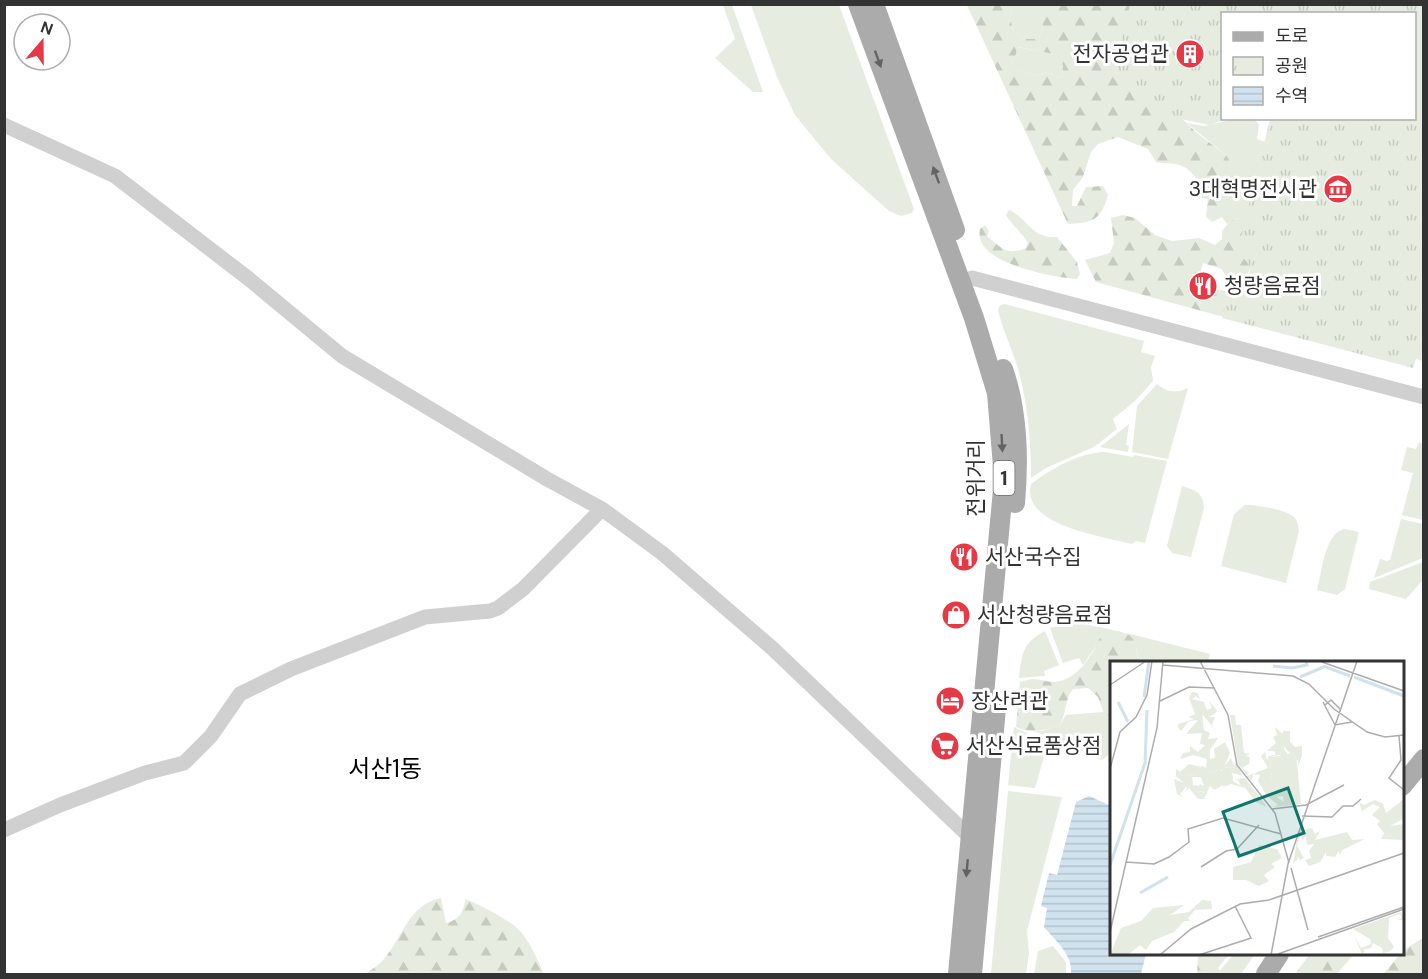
<svg xmlns="http://www.w3.org/2000/svg" width="1428" height="979" font-family="'DM Sans','Noto Sans KR',sans-serif">
<defs>
<pattern id="forest-firs" width="22" height="20" patternUnits="userSpaceOnUse" patternTransform="scale(1.5)"><rect width="22" height="20" fill="#e6ecdf"/><path d="M5 1l3.5 6h-7zM16 11l3.5 6h-7z" fill="#c6cbc0"/></pattern>
<pattern id="park-tufts" width="24" height="20" patternUnits="userSpaceOnUse" patternTransform="scale(1.5)"><rect width="24" height="20" fill="#e6ecdf"/><path d="M3 7l-1-3M5 7V3M7 7l1-3M15 17l-1-3M17 17v-4M19 17l1-3" fill="none" stroke="#c6cbc0"/></pattern>
<pattern id="water-rules" width="6" height="5" patternUnits="userSpaceOnUse" patternTransform="scale(1.5)"><rect width="6" height="5" fill="#cfe2ee"/><path d="M0 2.5h6" fill="none" stroke="#b2c2cd"/></pattern>
</defs>
<rect width="100%" height="100%" fill="#fff"/>
<path fill="#e6ecdf" d="M 723,5 L 732,5 L 763,92 L 753,92 L 715,58 L 735,39 Z
M 751,5 L 839,5 L 914,209 L 912,213 L 901,216 L 889,211 L 831,159 L 795,115 L 777,77 Z
M 1011,5 L 1057,5 L 1048,6 L 1039,39 L 1025,39 L 1013,31 L 1010,16 Z
M 1016,47 L 1060,55 L 1063,66 L 1062,78 L 1047,73 L 1036,76 L 1012,68 L 1011,64 L 1016,54 Z
M 1234,119 L 1254,119 L 1259,124 L 1257,139 L 1268,143 L 1260,281 L 1249,275 L 1258,247 L 1237,218 L 1227,224 L 1222,217 L 1230,162 L 1227,156 L 1187,123 L 1204,126 Z
M 1005,304 L 1144,341 L 1141,352 L 1155,356 L 1151,367 L 1153,381 L 1135,401 L 1113,419 L 1117,429 L 1094,447 L 1046,468 L 1031,478 C 1031,442 1028,407 1019,372 C 1013,351 1003,331 998,310 L 1000,305 Z
M 1157,384 C 1167,392 1175,394 1188,388 L 1168,459 L 1132,452 L 1137,406 Z
M 1129,424 L 1126,445 L 1129,446 L 1128,452 L 1100,447 Z
M 1419,442 L 1423,444 L 1423,520 L 1402,515 L 1413,473 L 1401,470 L 1407,447 L 1416,449 Z
M 1105,452 L 1133,457 L 1134,455 L 1167,461 L 1145,543 L 1136,541 L 1132,544 C 1104,537 1020,525 1031,484 C 1051,469 1078,453 1105,452 Z
M 1182,486 C 1195,490 1203,492 1204,508 L 1191,557 L 1172,553 L 1167,546 Z
M 1245,505 C 1255,504 1287,510 1294,517 C 1298,521 1298,526 1299,531 L 1286,583 L 1221,566 L 1234,514 Z
M 1401,519 L 1423,524 L 1423,558 L 1374,578 L 1380,559 L 1387,561 L 1390,560 Z
M 1344,529 L 1359,532 L 1345,589 L 1337,595 L 1317,590 C 1322,572 1325,533 1344,529 Z
M 1423,562 L 1423,580 L 1406,599 L 1369,589 L 1370,582 Z
M 1074,622 L 1104,628 L 1098,643 L 1083,665 L 1079,658 L 1063,663 L 1050,628 Z
M 1045,631 L 1059,665 L 1044,671 L 1045,676 L 1019,678 C 1022,654 1022,643 1045,631 Z
M 1126,633 L 1210,654 L 1208,661 L 1210,662 L 1137,662 C 1138,649 1137,643 1126,633 Z
M 1103,712 L 1111,719 L 1111,753 L 1102,760 L 1034,731 L 1041,731 L 1059,726 L 1066,715 Z
M 1014,727 L 1048,743 L 1035,788 L 1008,785 Z
M 1008,791 L 1062,797 L 1027,931 L 1029,953 L 1026,974 L 991,974 Z
M 1053,946 L 1066,962 L 1066,974 L 1034,974 L 1038,951 Z
M 1234,954 L 1255,954 L 1241,974 L 1217,974 Z"/>
<path fill="url(#forest-firs)" fill-rule="evenodd" d="M 1057,4 L 1148,5 L 1178,115 L 1196,132 L 1227,156 L 1230,162 L 1229,184 L 1222,217 L 1212,222 L 1206,217 L 1208,199 L 1202,198 C 1200,182 1193,168 1176,164 C 1169,163 1163,164 1156,162 L 1148,149 L 1118,137 L 1098,144 L 1091,152 L 1083,177 L 1073,190 L 1072,206 L 1077,206 L 1086,187 L 1103,186 L 1108,195 C 1101,219 1094,223 1068,224 L 967,5 L 1011,5 L 1010,16 L 1013,31 L 1025,39 L 1039,39 L 1048,5 ZM 1017,47 L 1059,55 L 1063,66 L 1062,78 L 1047,73 L 1036,76 L 1013,68 L 1011,64 L 1016,54 Z
M 1009,210 C 1029,219 1031,239 1057,237 L 1077,262 L 1080,274 L 1077,279 C 1052,277 972,263 980,229 L 985,225 L 989,231 L 987,236 C 1001,248 1007,256 1026,248 L 1028,243 C 1022,232 1012,226 1006,215 Z
M 1123,215 L 1135,218 L 1155,235 L 1172,241 L 1199,238 L 1215,245 L 1222,239 L 1222,231 C 1227,225 1232,217 1241,219 L 1254,234 L 1258,247 L 1244,285 C 1232,283 1227,281 1222,269 L 1203,263 L 1194,293 L 1210,296 L 1213,288 L 1239,295 L 1231,316 L 1220,316 L 1096,282 L 1085,260 L 1110,253 L 1114,243 L 1111,218 Z
M 1104,628 C 1130,634 1138,633 1137,662 L 1112,662 L 1111,719 L 1104,714 L 1098,697 L 1088,688 L 1073,689 C 1064,700 1068,711 1059,726 C 1045,730 1030,734 1016,727 L 1020,682 C 1024,681 1029,679 1034,679 C 1040,679 1047,682 1053,682 C 1080,681 1096,649 1104,628 Z
M 441,898 L 446,923 C 459,920 464,912 465,899 C 477,903 509,920 518,929 C 530,941 537,959 544,974 L 365,974 C 371,970 379,965 384,959 C 403,937 408,905 441,898 Z
M 1421,939 L 1423,939 L 1423,974 L 1383,974 L 1404,950 Z
M 1198,954 L 1214,954 L 1223,957 L 1224,954 L 1229,954 L 1218,968 L 1220,971 L 1217,974 L 1197,974 Z
M 1310,954 L 1354,954 L 1337,974 L 1295,974 Z"/>
<path fill="url(#park-tufts)" d="M 1130,5 L 1423,5 L 1423,361 L 1416,359 L 1413,368 L 1222,318 L 1231,285 L 1244,287 L 1250,282 C 1251,268 1250,261 1237,254 L 1270,119 L 1414,118 L 1414,14 L 1222,14 L 1222,118 L 1225,119 L 1210,125 L 1181,119 L 1113,78 Z"/>
<path fill="url(#water-rules)" d="M 1089,796 L 1111,806 L 1112,954 L 1146,954 L 1141,974 L 1071,974 C 1073,955 1056,941 1044,927 L 1047,908 L 1041,906 L 1049,873 L 1057,875 L 1076,802 Z"/>
<g fill="none" stroke-linecap="round" stroke-linejoin="round">
<path stroke="#d0d0d0" stroke-width="15" d="M 4,125 L 115,176 L 249,279 L 342,356 L 547,479 L 602,509 L 662,553 L 772,648 L 970,837
M 972,278 L 1424,397
M 4,830 L 60,805 L 145,773 L 184,763 L 211,736 L 240,694 L 291,669 L 425,617 L 490,611 L 498,608 L 523,589 L 602,509"/>
<path stroke="#ababab" stroke-width="20" d="M 858,4 L 974,318 L 997,393 L 1004,479 L 958,974
M 874,4 L 955,230
M 1003,369 C 1018,412 1019,458 1015,503
M 1402,786 L 1424,759
M 972,974 L 996,708
M 1266,974 L 1279,954"/>
</g>
<defs><path id="oneway-solid" d="M-6-.8H1V-3.2L6.5 0L1 3.2V.8H-6Z" transform="scale(1.5)"/></defs>
<g fill="#636363">
<use href="#oneway-solid" transform="translate(878 59) rotate(70)"/>
<use href="#oneway-solid" transform="translate(936 175) rotate(-110)"/>
<use href="#oneway-solid" transform="translate(1002 443) rotate(87)"/>
<use href="#oneway-solid" transform="translate(967 868) rotate(95)"/>
</g>
<defs>
<g id="building-disc" transform="scale(1.5)"><circle r="9.5" fill="#e63946" stroke="#fff"/><path d="M-4-6H4V6H1V3H-1V6H-4ZM-2.5-4.3h1.7v1.8h-1.7ZM.8-4.3h1.7v1.8H.8ZM-2.5-1h1.7V.8h-1.7ZM.8-1h1.7V.8H.8Z" fill="#fff"/></g>
<g id="museum-disc" transform="scale(1.5)"><circle r="9.5" fill="#e63946" stroke="#fff"/><path d="M0-6L6-3V-2H-6V-3ZM-5-1h2V3h-2ZM-1-1h2V3h-2ZM3-1h2V3H3ZM-6 4H6V6H-6Z" fill="#fff"/></g>
<g id="restaurant-disc" transform="scale(1.5)"><circle r="9.5" fill="#e63946" stroke="#fff"/><path d="M-5-6h1v4h1v-4h1v4h1v-4h1v5L-1.5 .5V6h-2V.5L-5-1ZM5-6V6H3V1.5H1.5Q1.5-4 5-6Z" fill="#fff"/></g>
<g id="shop-disc" transform="scale(1.5)"><circle r="9.5" fill="#e63946" stroke="#fff"/><path d="M-5-2.5h2.3a2.7 3.5 0 0 1 5.4 0H5L5.5 6h-11ZM-1.5-2.5h3a1.5 2.3 0 0 0-3 0Z" fill="#fff"/></g>
<g id="hotel-disc" transform="scale(1.5)"><circle r="9.5" fill="#e63946" stroke="#fff"/><path d="M-6-4.5h1.5V1H6V5H4.5V3h-9V5H-6ZM-4 0a1.8 1.8 0 1 1 3.6 0ZM.5 0V-2.5h3Q6-2.5 6 0Z" fill="#fff"/></g>
<g id="supermarket-disc" transform="scale(1.5)"><circle r="9.5" fill="#e63946" stroke="#fff"/><path d="M-6-5.5h2.5l.6 2H6L4.5 2H-2.5L-4.4-4H-6ZM-1.5 3.2a1.3 1.3 0 1 0 .1 0ZM3 3.2a1.3 1.3 0 1 0 .1 0Z" fill="#fff"/></g>
</defs>
<g fill-rule="evenodd">
<use href="#building-disc" x="1190" y="54"/>
<use href="#museum-disc" x="1338" y="189"/>
<use href="#restaurant-disc" x="1203" y="286"/>
<use href="#restaurant-disc" x="964" y="557"/>
<use href="#shop-disc" x="956" y="615"/>
<use href="#hotel-disc" x="950" y="701"/>
<use href="#supermarket-disc" x="945" y="746"/>
</g>
<g text-anchor="middle" dominant-baseline="central" stroke-width="6" stroke-linejoin="round" paint-order="stroke">
<rect fill="#fff" stroke="#707070" stroke-width="1.5" x="993.5" y="461" width="21" height="34" rx="4.5"/>
<g font-size="20" font-weight="bold" fill="#333">
<text x="1004" y="478">1</text>
</g>
<g font-size="21" fill="#333" stroke="#fff" text-anchor="start">
<text x="1169" y="54" text-anchor="end">전자공업관</text>
<text x="1317" y="189" text-anchor="end">3대혁명전시관</text>
<text x="1224" y="286">청량음료점</text>
<text x="985" y="557">서산국수집</text>
<text x="977" y="615">서산청량음료점</text>
<text x="971" y="701">장산려관</text>
<text x="966" y="746">서산식료품상점</text>
</g>
<g font-size="21" fill="#333" stroke="#fff">
<text transform="translate(976 478) rotate(-90)">전위거리</text>
</g>
<g font-size="24" fill="#000" stroke="#fff">
<text x="385" y="768">서산1동</text>
</g>
</g>
<g transform="translate(1110 661)">
<rect width="294" height="294" fill="#fff"/>
<path d="M 120,54 L 125,54 L 126,64 L 131,64 L 134,92 L 140,93 L 136,95 L 140,96 L 139,103 L 132,107 L 139,112 L 137,114 L 128,103 ZM 125,101 L 133,115 L 111,109 L 111,125 L 104,129 L 100,125 L 94,138 L 88,138 L 95,133 L 89,135 L 95,131 L 87,130 L 90,123 L 94,125 L 91,116 L 74,116 L 89,112 L 94,108 L 90,106 L 93,105 L 103,112 L 111,106 L 124,107 ZM 135,117 L 157,146 L 147,142 L 135,127 L 117,122 L 123,119 L 123,120 L 131,125 L 127,118 ZM 291,251 L 294,259 L 288,259 L 292,257 L 290,253 L 279,257 L 278,277 L 284,286 L 280,290 L 273,292 L 272,287 L 263,282 L 261,287 L 252,289 L 255,290 L 252,293 L 244,274 L 251,287 L 261,283 L 260,278 L 243,268 Z" fill="#e6ecdf"/>
<path d="M 82,31 L 88,32 L 90,39 L 86,35 L 82,38 L 94,41 L 97,49 L 102,47 L 99,40 L 112,55 L 108,50 L 99,56 L 105,56 L 102,64 L 108,72 L 92,53 L 94,69 L 100,72 L 98,78 L 108,77 L 100,89 L 100,98 L 105,97 L 104,88 L 115,81 L 120,92 L 115,104 L 121,97 L 125,107 L 111,106 L 103,112 L 96,107 L 97,98 L 83,94 L 70,98 L 73,92 L 80,91 L 80,85 L 88,91 L 95,84 L 90,83 L 92,72 L 76,73 L 88,59 L 79,60 L 71,70 L 68,66 L 68,63 L 84,58 L 78,56 L 85,53 L 79,37 ZM 165,66 L 173,73 L 173,70 L 180,70 L 180,81 L 185,86 L 192,85 L 192,94 L 188,105 L 188,100 L 172,84 L 170,94 L 160,96 L 162,121 L 169,122 L 165,135 L 174,141 L 174,145 L 163,146 L 168,144 L 157,135 L 148,120 L 150,114 L 143,113 L 142,120 L 137,115 L 158,107 L 151,95 L 155,91 L 157,99 L 159,95 L 166,94 L 164,90 L 157,90 L 166,82 L 163,76 L 167,74 ZM 79,103 L 94,107 L 93,112 L 73,115 L 82,114 L 83,124 L 91,125 L 87,130 L 95,132 L 89,135 L 96,133 L 95,135 L 88,138 L 79,127 L 76,130 L 77,125 L 70,133 L 73,136 L 67,133 L 64,118 L 74,122 L 66,115 L 66,108 L 70,111 ZM 294,138 L 293,158 L 280,165 L 294,163 L 294,179 L 271,178 L 274,172 L 267,163 L 270,160 L 262,154 L 270,146 L 263,143 L 252,150 L 249,141 L 254,144 L 265,139 L 273,143 L 276,152 ZM 202,167 L 205,173 L 210,170 L 205,179 L 237,171 L 242,179 L 255,178 L 232,189 L 230,195 L 229,190 L 225,196 L 216,195 L 216,191 L 210,201 L 199,205 L 195,199 L 201,197 L 199,190 L 204,183 L 197,184 L 196,175 L 192,180 L 191,171 L 187,185 L 194,197 L 190,199 L 187,194 L 188,198 L 183,202 L 189,169 ZM 149,184 L 167,188 L 172,197 L 161,203 L 165,206 L 154,214 L 159,220 L 149,225 L 136,219 L 123,219 L 123,206 L 141,201 ZM 92,239 L 101,240 L 102,248 L 85,249 L 78,257 L 80,260 L 74,260 L 64,271 L 42,280 L 36,289 L 30,284 L 18,294 L 0,294 L 11,267 L 31,260 L 43,247 L 74,244 L 60,254 L 79,251 Z" fill="#e6ecdf"/>
<path d="M107 117a8 8 0 1 1 16 0a8 8 0 1 1-16 0Z" fill="#e6ecdf"/>
<path d="M 172,84 L 177,93 L 186,92 L 191,143 L 174,145 L 173,135 L 165,136 L 164,127 L 168,123 L 162,122 L 160,96 L 170,95 Z" fill="#e6ecdf"/>
<path fill="none" stroke="#cfe2ee" stroke-width="3" d="M 163,5 L 182,7 L 197,4 L 196,1M 216,6 L 240,15M 190,16 L 216,5M 244,16 L 294,35M 34,36 L 39,0M 8,41 L 18,61M 0,204 L 35,102 L 37,49M 30,232 L 58,216"/>
<path fill="none" stroke="#adadad" stroke-width="1.5" d="M 90,0 L 118,54 L 127,104 L 165,152 L 179,202M 212,1 L 294,30M 53,4 L 183,15 L 199,23 L 224,48 L 257,71 L 275,76 L 294,74M 0,24 L 36,0M 50,40 L 79,26 L 104,27M 213,41 L 225,64 L 242,61M 215,44 L 221,39 L 231,49M 289,75 L 291,99 L 279,117 L 294,129M 0,108 L 10,71 L 26,56 L 37,34 L 42,0M 162,148 L 196,144 L 234,124M 192,155 L 222,156 L 233,145 L 243,145 L 251,138M 16,201 L 44,203 L 59,196 L 79,181 L 78,168 L 113,157 L 171,173M 91,206 L 116,190 L 127,188 L 149,164M 181,207 L 198,269M 294,246 L 208,276 L 294,246M 0,271 L 47,67 L 53,0M 168,293 L 294,248M 50,294 L 81,268 L 130,243 L 159,239 L 294,192M 89,294 L 141,277 L 125,245M 161,294 L 178,203 L 247,0"/>
<path fill="#0f766e" fill-opacity="0.15" stroke="#0f766e" stroke-width="3" d="M 178,127 L 194,172 L 129,195 L 113,151 Z"/>
<rect width="294" height="294" fill="none" stroke="#333" stroke-width="3"/>
</g>
<rect width="1428" height="979" fill="none" stroke="#333333" stroke-width="12"/>
<rect x="1221" y="12" width="195" height="108" fill="#ffffff" stroke="#adadad" stroke-width="1.5"/>
<rect x="1233" y="32" width="30" height="9" fill="#ababab" stroke="#adadad" stroke-width="1.5"/>
<text x="1275" y="42" font-size="18" fill="#333333">도로</text>
<rect x="1233" y="57" width="30" height="18" fill="url(#park-tufts)" stroke="#adadad" stroke-width="1.5"/>
<text x="1275" y="72" font-size="18" fill="#333333">공원</text>
<rect x="1233" y="87" width="30" height="18" fill="url(#water-rules)" stroke="#adadad" stroke-width="1.5"/>
<text x="1275" y="102" font-size="18" fill="#333333">수역</text>
<g transform="translate(42 42) rotate(20)"><circle r="28" fill="#ffffff" stroke="#adadad" stroke-width="1.5"/>
<path d="M0-4.5L10 22L0 15L-10 22Z" fill="#e63946"/>
<text y="-9" font-size="16" font-weight="bold" text-anchor="middle" fill="#333333">N</text>
</g>
</svg>
